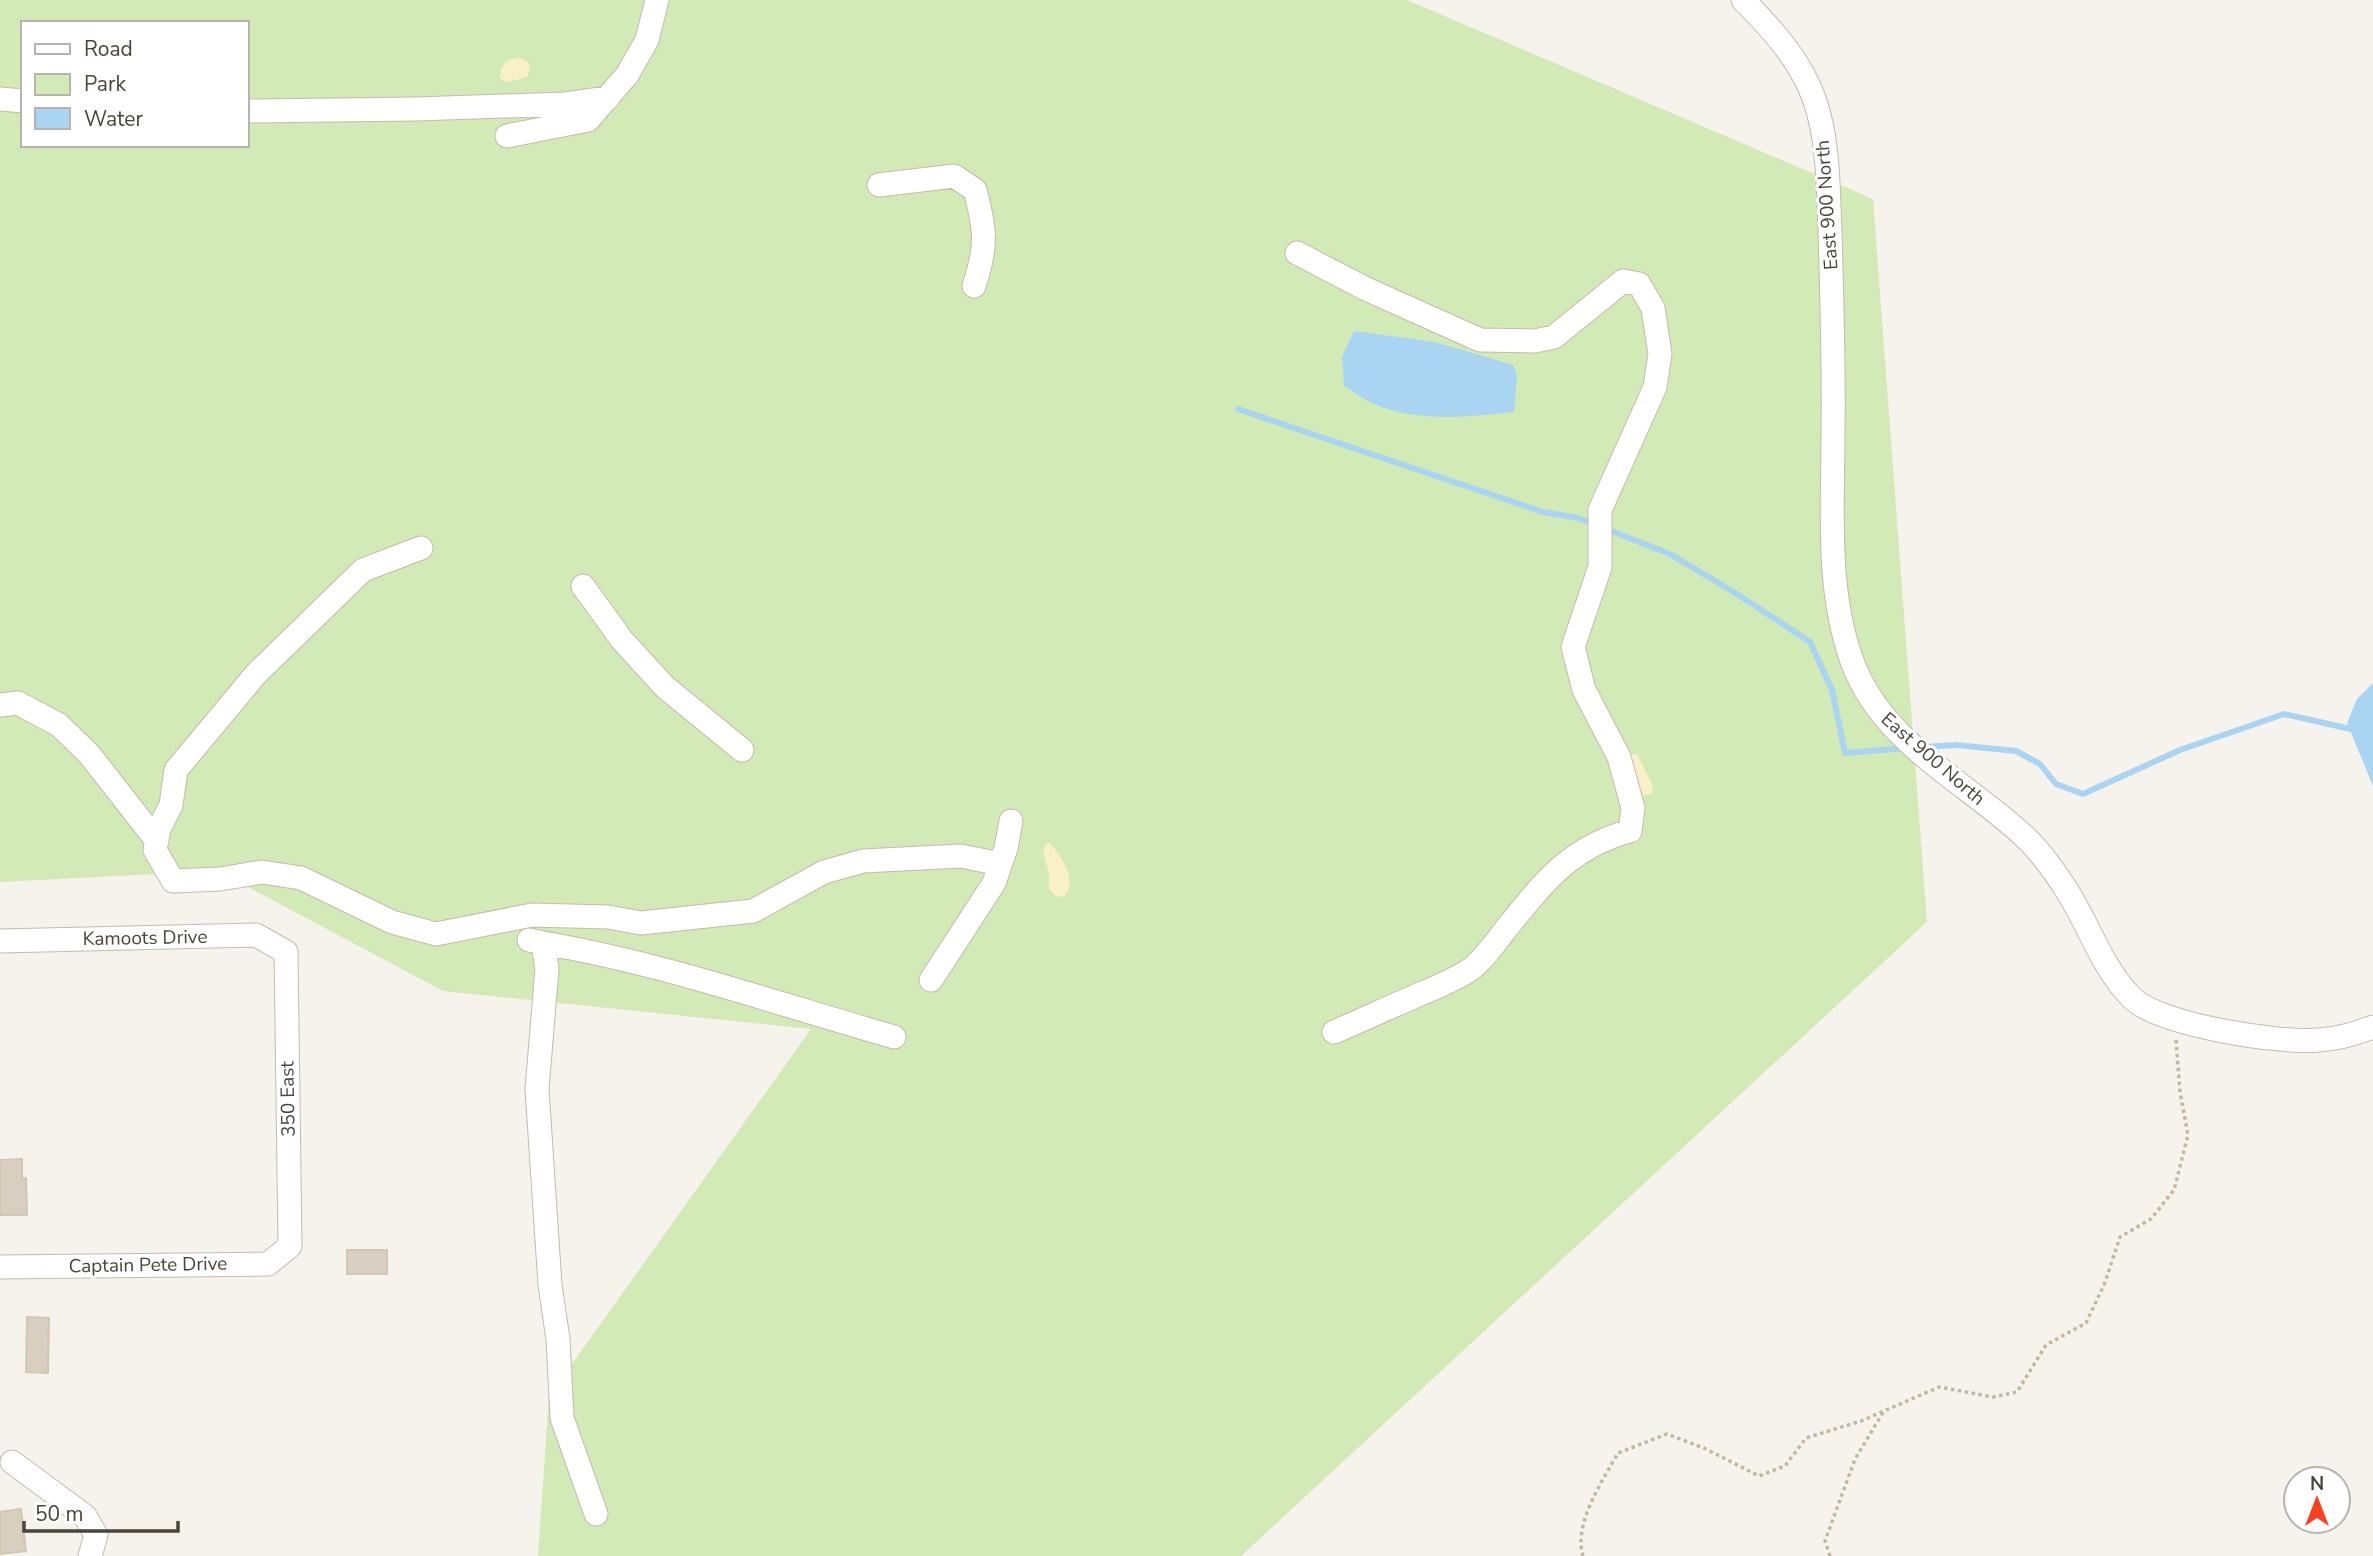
<svg xmlns="http://www.w3.org/2000/svg" width="2373" height="1556" font-family="'Nunito Sans',sans-serif">
<rect width="100%" height="100%" fill="#f6f3ec"/>
<path fill="#d2eab5" fill-rule="evenodd" d="M 0,0 L 1407,0 L 1873,199 L 1927,922 L 1241,1556 L 538,1556 L 549,1396 L 811,1029 L 443,991 L 218,871 L 0,882 ZM 23,23 L 247,23 L 247,145 L 23,145 Z"/>
<path fill="#f9efc9" d="M 521,58 L 530,64 L 528,76 L 510,82 L 503,81 L 500,77 C 501,64 507,58 521,58 Z
M 1637,754 L 1653,786 L 1652,793 L 1642,796 L 1636,775 L 1628,763 L 1630,755 Z
M 1047,843 L 1050,843 C 1062,857 1078,880 1064,897 L 1056,896 L 1049,889 L 1049,874 L 1043,851 Z"/>
<path fill="#a9d4f2" d="M 1354,331 L 1435,342 L 1513,365 L 1517,376 L 1514,412 C 1467,417 1417,423 1372,403 C 1362,399 1353,391 1344,386 L 1342,357 Z
M 2373,683 L 2373,786 L 2347,723 L 2357,699 Z"/>
<g fill="none" stroke-linecap="round" stroke-linejoin="round">
<path stroke="#a9d4f2" stroke-width="6" d="M 1238,409 L 1543,512 L 1578,518 L 1596,525
M 1606,529 L 1670,554 L 1737,594 L 1810,642 L 1832,690 L 1845,753 L 1907,748
M 1925,747 L 1956,745 L 2016,751 L 2040,764 L 2056,784 L 2083,794 L 2180,750 L 2284,714 L 2373,734"/>
</g>
<path fill="#d8cfc1" stroke="#d3c7b4" stroke-width="2" d="M 22,1159 L 22,1179 L 26,1178 L 27,1215 L 0,1215 L 0,1160 Z
M 347,1250 L 387,1250 L 387,1274 L 347,1274 Z
M 27,1317 L 49,1318 L 48,1373 L 26,1372 Z
M 21,1509 L 26,1551 L 0,1554 L 0,1512 Z"/>
<g fill="none" stroke-linecap="round" stroke-linejoin="round">
<g stroke="#c2bbae" stroke-width="25">
<path id="minor" d="M 1743,0 C 1773,30 1801,61 1815,101 C 1829,143 1828,188 1830,232 C 1832,299 1834,366 1833,434 C 1833,509 1826,589 1852,661 C 1881,742 1965,781 2025,837 C 2040,851 2052,868 2064,886 C 2088,922 2101,967 2132,998 C 2159,1025 2281,1044 2319,1040 C 2338,1039 2355,1034 2373,1027
M 0,99 L 23,101
M 247,111 L 417,109 L 565,104 L 608,98
M 507,136 L 588,120 L 627,75 L 647,40 L 657,0
M 879,185 L 954,176 L 975,190 C 986,232 987,246 974,286
M 1297,253 L 1364,288 L 1480,340 L 1535,341 L 1554,337 L 1623,281 L 1639,284 L 1653,308 L 1660,354 L 1655,387 L 1600,510 L 1600,567 L 1573,647 L 1584,690 L 1619,757 L 1633,808 L 1630,831 C 1570,847 1543,883 1506,929 C 1495,943 1485,958 1471,969 C 1455,980 1435,988 1418,995 C 1390,1007 1362,1020 1334,1032
M 421,548 L 363,570 L 256,674 L 176,770 L 171,805 L 159,829 L 155,850 L 173,881 L 220,879 L 262,872 L 301,878 L 392,922 L 436,934 L 532,915 L 608,917 L 641,923 L 753,911 L 824,872 L 863,861 L 961,856 L 1000,864
M 583,586 L 622,640 L 665,687 L 742,750
M 0,705 L 18,703 L 59,725 L 89,754 L 157,841
M 529,940 L 543,943 L 547,969 L 537,1089 L 550,1285 L 558,1339 L 562,1418 L 596,1514
M 0,941 L 256,935 L 286,952 L 290,1246 L 268,1264 L 0,1267
M 543,943 C 662,963 778,1004 894,1037
M 931,980 L 994,883 L 1006,848 L 1011,821
M 12,1462 L 85,1516 L 96,1535 L 90,1556"/>
</g>
<path stroke="#c4b79f" stroke-width="3.5" stroke-dasharray="3.5 3.5" stroke-linecap="butt" d="M 1583,1556 C 1573,1524 1603,1480 1618,1453 L 1667,1434 L 1704,1448 L 1759,1476 L 1785,1466 L 1806,1438 L 1861,1421 L 1939,1387 L 1993,1397 L 2017,1392 L 2046,1345 L 2086,1323 L 2104,1285 L 2120,1237 L 2151,1219 L 2174,1190 L 2188,1135 L 2180,1092 L 2176,1040
M 1830,1556 L 1825,1541 L 1855,1459 L 1884,1411"/>
<use href="#minor" stroke="#fff" stroke-width="23"/>
</g>
<g text-anchor="middle" dominant-baseline="central" stroke-width="6" stroke-linejoin="round" paint-order="stroke">
<g font-size="19" fill="#4b4439" stroke="#fff">
<text transform="translate(1827 205) rotate(-94)">East 900 North</text>
<text transform="translate(1933 759) rotate(41)">East 900 North</text>
<text transform="translate(145 938) rotate(-1)">Kamoots Drive</text>
<text transform="translate(288 1099) rotate(-91)">350 East</text>
<text transform="translate(148 1265) rotate(-1)">Captain Pete Drive</text>
</g>
</g>
<rect x="21" y="21" width="228" height="126" fill="#ffffff" stroke="#b7b4b0" stroke-width="2"/>
<rect x="35" y="44" width="35" height="10" fill="#ffffff" stroke="#b7b4b0" stroke-width="2"/>
<text x="84" y="56" font-size="21" fill="#4b4439">Road</text>
<rect x="35" y="74" width="35" height="21" fill="#d2eab5" stroke="#b7b4b0" stroke-width="2"/>
<text x="84" y="91" font-size="21" fill="#4b4439">Park</text>
<rect x="35" y="108" width="35" height="21" fill="#a9d4f2" stroke="#b7b4b0" stroke-width="2"/>
<text x="84" y="126" font-size="21" fill="#4b4439">Water</text>
<g transform="translate(2317 1500)"><circle r="33" fill="#ffffff" stroke="#b7b4b0" stroke-width="2"/>
<path d="M0-5L12 26L0 18L-12 26Z" fill="#fc3f1d"/>
<text y="-10" font-size="19" font-weight="bold" text-anchor="middle" fill="#4b4439">N</text>
</g>
<path d="M24 1521v10h154v-10" fill="none" stroke="#4b4439" stroke-width="3.5"/>
<text x="35" y="1521" font-size="21" fill="#4b4439" stroke="#ffffff" stroke-width="5" paint-order="stroke">50 m</text>
</svg>
